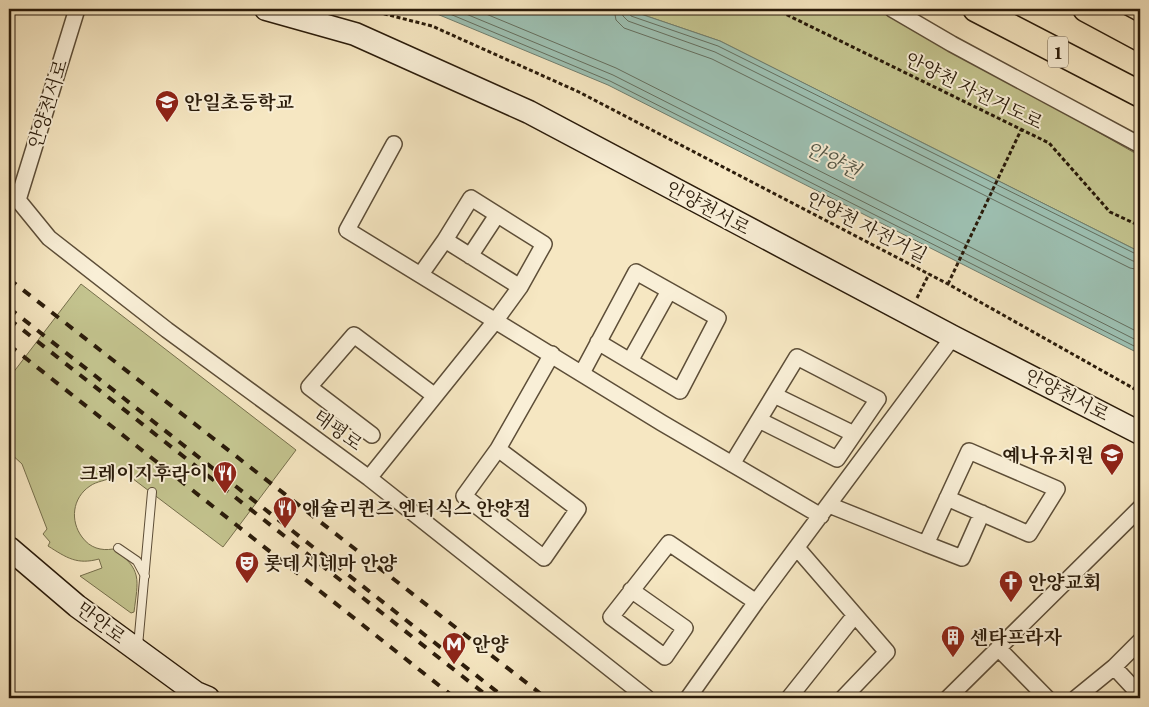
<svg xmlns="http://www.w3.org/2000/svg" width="1149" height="707" font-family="'EB Garamond','Noto Serif KR',serif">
<rect width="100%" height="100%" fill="#f6e7c2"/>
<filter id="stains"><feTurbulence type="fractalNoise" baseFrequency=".004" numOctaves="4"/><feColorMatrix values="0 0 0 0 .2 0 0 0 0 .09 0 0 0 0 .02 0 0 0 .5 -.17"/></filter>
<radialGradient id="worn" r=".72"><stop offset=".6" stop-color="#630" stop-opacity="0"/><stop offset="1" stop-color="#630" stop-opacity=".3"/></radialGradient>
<path fill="#c3c38e" stroke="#766f4c" d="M 626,9 L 882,9 L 1140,156 L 1140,252 L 720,41 Z
M 81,284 L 296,450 L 223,547 L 120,469 C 118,471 115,476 112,477 C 106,481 97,481 90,486 C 72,498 70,521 82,537 C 90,548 101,551 113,549 C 143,569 138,580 134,612 L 131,613 L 80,576 L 102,568 L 99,559 C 77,565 67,558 48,546 L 50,542 L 43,534 L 47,529 L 22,464 L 9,452 L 9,378 Z"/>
<path fill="#9dc0b2" stroke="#6f7e6f" d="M 425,9 L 626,9 L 720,41 L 1140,252 L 1140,354 L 608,85 Z"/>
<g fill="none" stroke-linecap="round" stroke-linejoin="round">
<path stroke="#646e5e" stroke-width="1" d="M 438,9 L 610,81 L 1140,349
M 454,9 L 613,75 L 1140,342
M 474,9 L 616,68 L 1140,333
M 614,9 L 616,20 L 624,28 L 712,59 L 1130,268 L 1140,270
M 621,9 L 623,16 L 628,21 L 715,52 L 1133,261 L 1140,262
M 628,9 L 631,16 L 718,46 L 1140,256"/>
<g stroke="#5d4e38" stroke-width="10">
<path id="lane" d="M 118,548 L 137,561 L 145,576
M 138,646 L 152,492"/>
</g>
<g stroke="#5d4e38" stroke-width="18">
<path id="street" d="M 892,9 L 952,44 L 1140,145
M 394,144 L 347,230 L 662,423 L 821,516
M 9,192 L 18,200 L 49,238 L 167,330 L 369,478 L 647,698
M 18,200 L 77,9
M 470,256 L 497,215
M 421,274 L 445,240
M 630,361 L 669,291
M 582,373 L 636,272 L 718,318 L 680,391 L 598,342
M 774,395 L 854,434
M 372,435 L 309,387 L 354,335 L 435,396
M 498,449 L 578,509 L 544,558 L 464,496 L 498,449 L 552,354
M 732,464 L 797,357 L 878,399 L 837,459 L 759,420
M 369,478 L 496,320 L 520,287 L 544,244 L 471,198 L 445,240 L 520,287
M 829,505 L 926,544 L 969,451 L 1057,489 L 1029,534 L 947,498
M 926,544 L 962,558 L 982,513
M 797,548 L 887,652 L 843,698
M 631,590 L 685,628 L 665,657 L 611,617 L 669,543 L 756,602
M 998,648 L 1047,698
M 1114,667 L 1140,695
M 688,698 L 756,602 L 953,337
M 789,698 L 855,615
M 948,698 L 1140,508
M 1076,698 L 1114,667 L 1140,641"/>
</g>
<g stroke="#2a1b0a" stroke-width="25">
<path id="secondary" d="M 266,9 L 355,34 L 529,112 L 953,337 L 1140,433
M 9,548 L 77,606 L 196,693 L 208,698"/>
</g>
<g stroke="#2a1b0a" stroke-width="28">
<path id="primary" d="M 976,9 L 1140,94
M 1086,9 L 1140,38"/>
</g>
<path stroke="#2a1b0a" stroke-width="3" stroke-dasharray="4 2.5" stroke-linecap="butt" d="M 365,9 L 432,26 L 579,92 L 948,284 L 1140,392
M 775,9 L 1049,143 L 1110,212 L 1140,226
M 948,284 L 1021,130
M 917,298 L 929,274"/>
<use href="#lane" stroke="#f9efd7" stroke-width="8"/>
<use href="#street" stroke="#f9efd7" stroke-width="15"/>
<use href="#secondary" stroke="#f9efd7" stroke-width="22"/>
<use href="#primary" stroke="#f6e7c2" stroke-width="25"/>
<path stroke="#2a1b0a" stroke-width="4" stroke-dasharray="9 9" stroke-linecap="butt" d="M 9,279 L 546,698
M 9,308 L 505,698
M 9,319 L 490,698
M 9,345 L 455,698"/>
</g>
<defs>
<g id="school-pin" transform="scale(1.25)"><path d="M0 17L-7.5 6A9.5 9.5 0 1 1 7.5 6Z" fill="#8f2418" stroke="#f9efd7"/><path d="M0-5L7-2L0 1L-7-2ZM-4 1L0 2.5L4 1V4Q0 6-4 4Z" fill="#fff"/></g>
<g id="restaurant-pin" transform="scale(1.25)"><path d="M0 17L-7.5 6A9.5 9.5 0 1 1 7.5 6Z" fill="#8f2418" stroke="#f9efd7"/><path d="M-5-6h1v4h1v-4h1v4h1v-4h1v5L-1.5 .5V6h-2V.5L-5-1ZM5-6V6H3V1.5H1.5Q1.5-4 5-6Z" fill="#fff"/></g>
<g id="theatre-pin" transform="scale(1.25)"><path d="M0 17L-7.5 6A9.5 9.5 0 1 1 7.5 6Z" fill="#8f2418" stroke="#f9efd7"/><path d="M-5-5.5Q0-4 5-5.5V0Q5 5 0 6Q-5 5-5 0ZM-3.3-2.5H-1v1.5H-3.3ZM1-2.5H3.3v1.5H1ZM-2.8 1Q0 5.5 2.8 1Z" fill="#fff"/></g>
<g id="church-pin" transform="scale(1.25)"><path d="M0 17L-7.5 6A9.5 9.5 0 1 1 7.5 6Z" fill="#8f2418" stroke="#f9efd7"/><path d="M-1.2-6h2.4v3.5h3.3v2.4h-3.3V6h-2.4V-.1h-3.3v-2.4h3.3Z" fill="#fff"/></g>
<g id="building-pin" transform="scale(1.25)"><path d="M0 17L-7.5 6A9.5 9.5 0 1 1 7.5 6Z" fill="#8f2418" stroke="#f9efd7"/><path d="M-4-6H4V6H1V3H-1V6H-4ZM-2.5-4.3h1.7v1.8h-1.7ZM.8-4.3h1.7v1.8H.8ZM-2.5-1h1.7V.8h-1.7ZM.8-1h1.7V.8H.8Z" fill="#fff"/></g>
<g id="metro-pin" transform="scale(1.25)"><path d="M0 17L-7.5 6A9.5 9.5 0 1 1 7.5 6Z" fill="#8f2418" stroke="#f9efd7"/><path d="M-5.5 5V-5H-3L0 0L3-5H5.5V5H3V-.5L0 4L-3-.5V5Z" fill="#fff"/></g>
</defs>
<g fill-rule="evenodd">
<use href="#school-pin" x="167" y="102"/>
<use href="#school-pin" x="1112" y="455"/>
<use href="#restaurant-pin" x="225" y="473"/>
<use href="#restaurant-pin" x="285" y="508"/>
<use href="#theatre-pin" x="247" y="563"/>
<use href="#church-pin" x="1011" y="582"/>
<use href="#building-pin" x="953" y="637"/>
<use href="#metro-pin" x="454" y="644"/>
</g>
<g text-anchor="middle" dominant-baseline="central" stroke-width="4" stroke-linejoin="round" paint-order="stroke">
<rect fill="#f9efd7" stroke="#685b48" stroke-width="1" x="1048" y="36.5" width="20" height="31" rx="4"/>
<g font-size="18" font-weight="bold" fill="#2a1b0a">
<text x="1058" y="52">1</text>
</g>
<g font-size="19" fill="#2a1b0a" stroke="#f9efd7">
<text transform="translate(974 91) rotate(26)">안양천 자전거도로</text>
<text transform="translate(48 104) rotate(-73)">안양천서로</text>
<text transform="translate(708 208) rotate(28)">안양천서로</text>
<text transform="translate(867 227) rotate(27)">안양천 자전거길</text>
<text transform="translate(1067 395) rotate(27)">안양천서로</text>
<text transform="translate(338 430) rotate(36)">태평로</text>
<text transform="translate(101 623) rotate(37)">만안로</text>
</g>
<g font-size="19" font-weight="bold" fill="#2a1b0a" stroke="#f9efd7" text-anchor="start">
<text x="184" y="102">안일초등학교</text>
<text x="1094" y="455" text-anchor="end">예나유치원</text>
<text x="208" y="473" text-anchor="end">크레이지후라이</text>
<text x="302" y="508">애슐리퀸즈 엔터식스 안양점</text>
<text x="264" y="563">롯데시네마 안양</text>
<text x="1028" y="582">안양교회</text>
<text x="970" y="637">센타프라자</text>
<text x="472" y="644">안양</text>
</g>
<g font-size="20" font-style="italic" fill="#525545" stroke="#f9efd7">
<text transform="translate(833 160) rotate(26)">안양천</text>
</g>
</g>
<rect width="1149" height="707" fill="none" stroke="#f6e7c2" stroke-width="30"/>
<rect x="10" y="10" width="1129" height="687" fill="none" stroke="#2a1b0a" stroke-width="2.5"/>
<rect x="15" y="15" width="1119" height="677" fill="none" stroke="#2a1b0a"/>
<rect width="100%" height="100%" filter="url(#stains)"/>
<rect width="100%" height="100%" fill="url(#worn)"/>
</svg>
